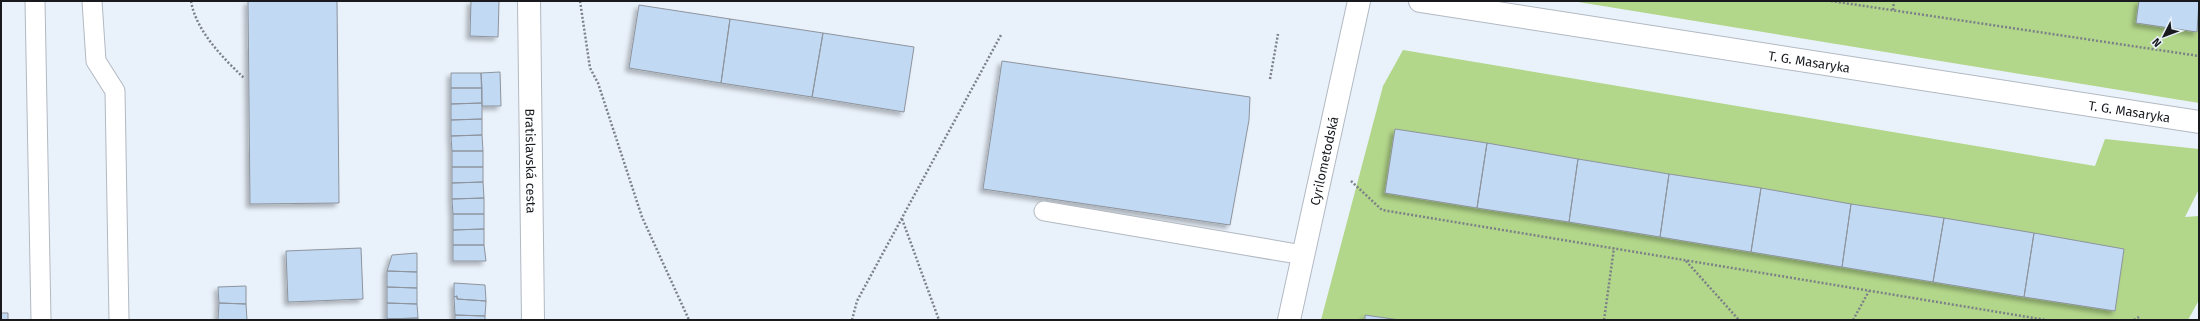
<svg xmlns="http://www.w3.org/2000/svg" width="2200" height="321" font-family="'Fira Sans',sans-serif">
<defs>
<filter id="shadow"><feDropShadow dx="-3.5" dy="3.5" stdDeviation="2" flood-color="#0004"/></filter>
</defs>
<rect width="100%" height="100%" fill="#e9f1fa"/>
<path fill="#b2d68a" d="M 1572,1 L 2199,1 L 2199,103 Z
M 1403,50 L 2095,166 L 2105,139 L 2199,149 L 2199,189 L 2185,217 L 2199,216 L 2199,300 L 2188,320 L 1321,320 L 1383,86 Z"/>
<path fill="#c2d9f4" stroke="#8d949d" filter="url(#shadow)" d="M 248,1 L 337,1 L 339,203 L 250,204 Z
M 471,1 L 499,1 L 498,37 L 470,36 Z
M 2139,1 L 2199,1 L 2197,32 L 2136,23 Z
M 639,5 L 730,19 L 721,83 L 629,68 Z
M 730,19 L 823,33 L 812,97 L 721,83 Z
M 823,33 L 914,47 L 904,112 L 812,97 Z
M 1002,61 L 1250,97 L 1249,120 L 1230,225 L 983,189 Z
M 500,72 L 501,106 L 482,106 L 481,73 Z
M 451,73 L 481,73 L 482,88 L 451,88 Z
M 451,88 L 482,88 L 482,103 L 451,104 Z
M 482,103 L 482,119 L 451,120 L 451,104 Z
M 482,119 L 482,135 L 451,136 L 451,120 Z
M 1395,129 L 1487,143 L 1477,208 L 1385,193 Z
M 482,135 L 483,151 L 452,151 L 451,136 Z
M 1487,143 L 1578,159 L 1569,222 L 1477,208 Z
M 452,151 L 483,151 L 483,167 L 452,167 Z
M 1578,159 L 1669,174 L 1660,237 L 1569,222 Z
M 452,167 L 483,167 L 483,182 L 452,183 Z
M 1669,174 L 1761,188 L 1751,252 L 1660,237 Z
M 483,182 L 484,198 L 452,199 L 452,183 Z
M 1761,188 L 1851,204 L 1842,267 L 1751,252 Z
M 484,198 L 484,214 L 453,214 L 452,199 Z
M 1851,204 L 1944,218 L 1933,282 L 1842,267 Z
M 453,214 L 484,214 L 484,229 L 453,230 Z
M 1944,218 L 2034,233 L 2024,297 L 1933,282 Z
M 484,229 L 484,245 L 453,245 L 453,230 Z
M 2034,233 L 2124,249 L 2115,311 L 2024,297 Z
M 453,245 L 484,245 L 486,261 L 453,261 Z
M 361,248 L 363,299 L 288,302 L 286,251 Z
M 417,253 L 417,272 L 387,271 L 392,255 Z
M 387,271 L 417,272 L 417,288 L 387,287 Z
M 454,283 L 485,285 L 486,301 L 457,299 L 457,296 L 454,297 Z
M 246,286 L 246,304 L 219,303 L 218,287 Z
M 387,287 L 417,288 L 417,304 L 387,303 Z
M 457,296 L 457,299 L 486,301 L 485,316 L 455,315 L 454,297 Z
M 219,303 L 246,304 L 247,320 L 218,320 Z
M 387,303 L 417,304 L 418,318 L 387,319 Z
M 1,313 L 8,313 L 8,320 L 1,320 Z
M 455,315 L 485,316 L 485,320 L 455,320 Z
M 1365,315 L 1400,320 L 1365,320 Z
M 418,318 L 418,320 L 387,319 Z"/>
<g fill="none" stroke-linecap="round" stroke-linejoin="round">
<g stroke="#b2b9c2" stroke-width="21">
<path id="service" d="M 35,1 L 41,320
M 92,1 L 96,61 L 115,91 L 119,320
M 1044,211 L 1303,255"/>
</g>
<g stroke="#b2b9c2" stroke-width="24">
<g id="minor">
<path id="s1" d="M 529,1 L 533,320"/>
<path id="s2" d="M 1420,1 L 2199,122"/>
<path id="s3" d="M 1289,320 L 1359,1"/>
</g>
</g>
<path stroke="#7c8188" stroke-width="2.5" stroke-dasharray="2 2" stroke-linecap="butt" d="M 191,1 C 196,31 223,58 244,78
M 580,1 L 590,68 L 598,83 L 642,217 L 689,320
M 1831,1 L 2199,56
M 1893,10 L 1894,1
M 1270,79 L 1278,34
M 1351,181 L 1382,210 L 2046,320
M 902,219 L 939,320
M 1686,261 L 1739,320
M 852,320 L 857,301 L 1001,35
M 1604,320 L 1614,248
M 1853,320 L 1869,291
M 2134,320 L 2139,317"/>
<use href="#service" stroke="#fff" stroke-width="19"/>
<use href="#minor" stroke="#fff" stroke-width="22"/>
</g>
<g text-anchor="middle" dominant-baseline="central" stroke-width="4" stroke-linejoin="round" paint-order="stroke">
<g font-size="13" fill="#181a1e" stroke="#e9f1fa">
<text stroke="none"><textPath href="#s2" startOffset="394">T. G. Masaryka</textPath></text>
<text stroke="none"><textPath href="#s2" startOffset="718">T. G. Masaryka</textPath></text>
<text stroke="none"><textPath href="#s1" startOffset="160">Bratislavská cesta</textPath></text>
<text stroke="none"><textPath href="#s3" startOffset="163">Cyrilometodská</textPath></text>
</g>
</g>
<rect width="2200" height="321" fill="none" stroke="#181a1e" stroke-width="4"/>
<g transform="translate(2164 36) rotate(228)" stroke="#e9f1fa" stroke-width="3" paint-order="stroke">
<path d="M0-3L7 15L0 10L-7 15Z" fill="#181a1e"/>
<text y="-6" font-size="11" font-weight="bold" text-anchor="middle" fill="#181a1e">N</text>
</g>
</svg>
